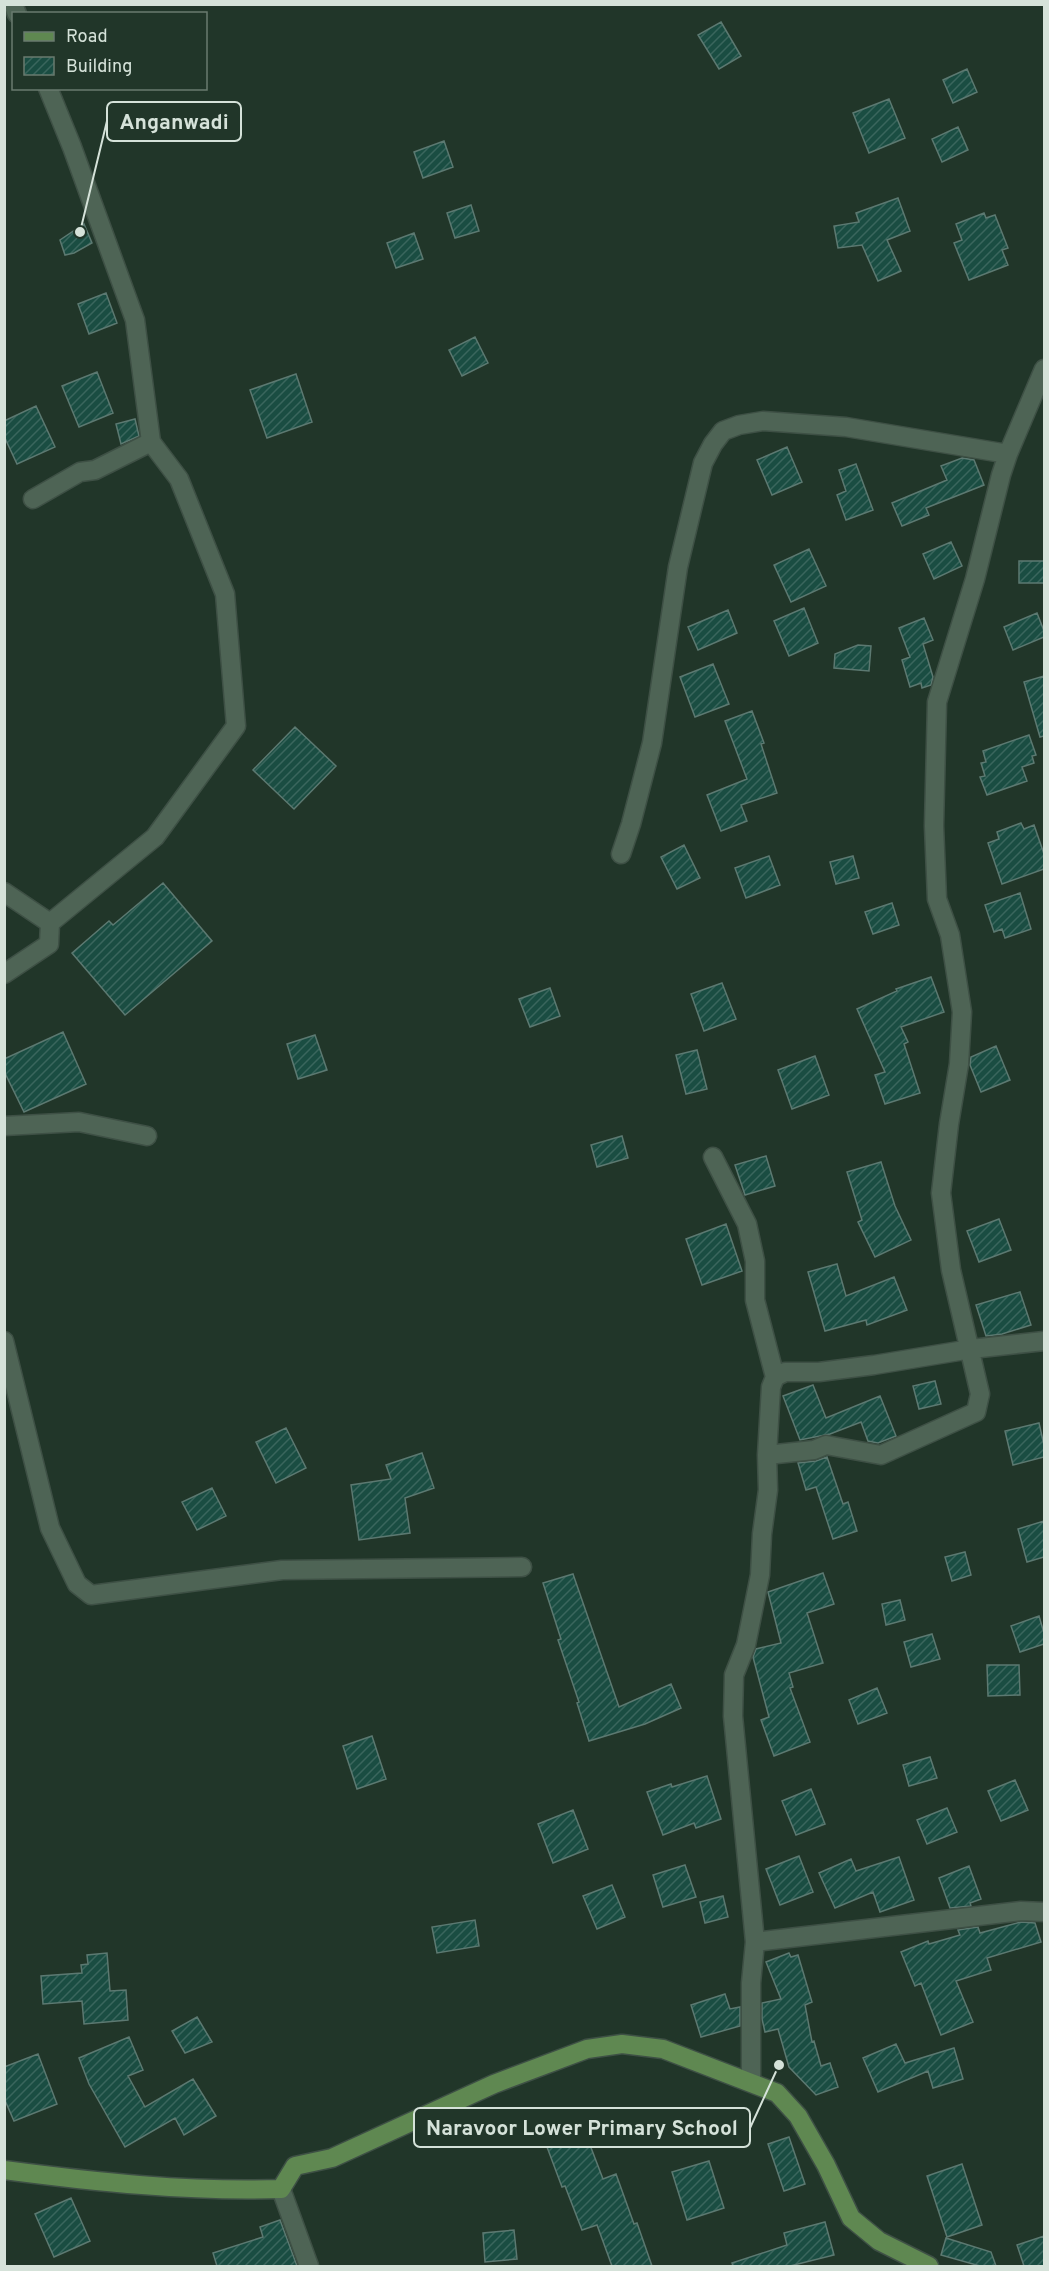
<svg xmlns="http://www.w3.org/2000/svg" width="1049" height="2271" font-family="Overpass,sans-serif">
<defs>
<pattern id="building-hatch" width="6" height="6" patternUnits="userSpaceOnUse" patternTransform="scale(1.5)"><rect width="6" height="6" fill="#1a4d42"/><path d="M-1 1l2-2M0 6l6-6M5 7l2-2" fill="none" stroke="#3a665d"/></pattern>
</defs>
<rect width="100%" height="100%" fill="#213629"/>
<path fill="url(#building-hatch)" stroke="#5c7971" stroke-width="1.5" d="M 721,22 L 741,56 L 719,69 L 698,35 Z
M 967,69 L 977,92 L 953,103 L 943,80 Z
M 889,99 L 905,138 L 869,153 L 853,113 Z
M 958,127 L 968,150 L 942,162 L 932,139 Z
M 444,141 L 453,167 L 423,178 L 414,152 Z
M 898,198 L 910,231 L 887,240 L 901,271 L 878,281 L 862,245 L 838,248 L 834,226 L 859,222 L 856,213 Z
M 471,205 L 479,231 L 455,238 L 447,213 Z
M 984,213 L 986,218 L 995,215 L 1008,248 L 1002,250 L 1008,265 L 969,280 L 954,243 L 962,240 L 956,224 Z
M 84,224 L 92,243 L 74,253 L 65,255 L 60,240 Z
M 414,233 L 423,259 L 396,268 L 387,243 Z
M 106,293 L 117,323 L 89,334 L 78,304 Z
M 475,337 L 488,363 L 462,376 L 449,350 Z
M 97,372 L 113,413 L 79,427 L 62,386 Z
M 296,374 L 312,422 L 267,438 L 250,390 Z
M 36,406 L 55,447 L 17,464 L 4,436 L 4,421 Z
M 135,419 L 139,436 L 121,444 L 116,424 Z
M 787,447 L 802,482 L 772,495 L 757,460 Z
M 962,458 L 974,460 L 984,485 L 926,508 L 929,515 L 902,526 L 892,503 L 947,480 L 941,466 Z
M 856,464 L 873,510 L 846,520 L 837,495 L 846,491 L 839,470 Z
M 951,542 L 962,566 L 934,579 L 923,554 Z
M 809,549 L 826,586 L 791,602 L 774,565 Z
M 1019,561 L 1044,561 L 1044,583 L 1019,583 Z
M 804,608 L 818,643 L 789,656 L 774,621 Z
M 728,610 L 737,633 L 698,650 L 688,627 Z
M 1037,613 L 1044,631 L 1044,637 L 1013,650 L 1004,627 Z
M 924,618 L 933,640 L 923,644 L 933,677 L 931,685 L 922,688 L 921,683 L 910,687 L 902,660 L 910,657 L 899,628 Z
M 858,645 L 871,646 L 869,671 L 834,668 L 835,654 Z
M 713,664 L 729,704 L 695,717 L 680,677 Z
M 1044,676 L 1044,736 L 1040,737 L 1024,682 Z
M 752,711 L 764,743 L 761,744 L 777,793 L 741,805 L 747,821 L 721,831 L 707,795 L 747,779 L 725,721 Z
M 295,727 L 336,766 L 294,809 L 253,770 Z
M 1029,735 L 1036,755 L 1032,756 L 1034,763 L 1022,767 L 1027,781 L 987,795 L 980,777 L 985,776 L 981,763 L 986,762 L 983,751 Z
M 1021,823 L 1024,829 L 1034,825 L 1044,854 L 1044,869 L 1002,884 L 988,843 L 999,839 L 997,832 Z
M 684,845 L 700,878 L 677,889 L 661,857 Z
M 769,856 L 780,885 L 746,898 L 735,868 Z
M 853,856 L 859,878 L 836,884 L 830,862 Z
M 163,883 L 212,941 L 125,1015 L 72,953 L 109,921 L 113,925 Z
M 1020,893 L 1031,929 L 1005,938 L 1002,929 L 994,932 L 985,905 Z
M 892,903 L 899,925 L 873,934 L 865,912 Z
M 931,977 L 944,1012 L 901,1027 L 908,1042 L 904,1044 L 920,1093 L 885,1104 L 875,1075 L 885,1072 L 857,1009 L 897,991 L 896,989 Z
M 722,983 L 736,1019 L 704,1031 L 691,994 Z
M 550,988 L 560,1016 L 530,1027 L 519,999 Z
M 63,1032 L 86,1084 L 24,1112 L 4,1071 L 4,1059 Z
M 315,1035 L 327,1070 L 298,1079 L 287,1044 Z
M 996,1046 L 1010,1080 L 981,1092 L 970,1065 L 971,1057 Z
M 697,1050 L 707,1089 L 686,1094 L 676,1055 Z
M 815,1056 L 829,1095 L 792,1109 L 778,1070 Z
M 622,1136 L 628,1158 L 597,1167 L 591,1145 Z
M 766,1156 L 775,1186 L 745,1195 L 735,1165 Z
M 881,1162 L 895,1206 L 911,1240 L 875,1257 L 858,1222 L 862,1220 L 847,1172 Z
M 999,1219 L 1011,1250 L 979,1262 L 967,1231 Z
M 726,1224 L 742,1271 L 702,1285 L 686,1239 Z
M 837,1264 L 846,1296 L 894,1277 L 907,1310 L 867,1325 L 866,1320 L 825,1331 L 808,1272 Z
M 1020,1292 L 1031,1325 L 1002,1334 L 986,1336 L 976,1305 Z
M 935,1381 L 941,1404 L 919,1409 L 913,1386 Z
M 813,1385 L 826,1418 L 880,1396 L 896,1436 L 878,1443 L 868,1441 L 861,1422 L 830,1434 L 800,1440 L 783,1396 Z
M 1039,1423 L 1044,1445 L 1044,1457 L 1013,1465 L 1005,1431 Z
M 286,1428 L 306,1468 L 276,1483 L 256,1442 Z
M 422,1453 L 434,1488 L 405,1498 L 410,1533 L 359,1540 L 351,1485 L 391,1479 L 386,1465 Z
M 827,1457 L 843,1504 L 848,1502 L 857,1531 L 833,1539 L 816,1487 L 806,1490 L 798,1463 L 816,1461 Z
M 212,1488 L 226,1516 L 197,1530 L 182,1502 Z
M 1044,1521 L 1044,1557 L 1027,1562 L 1018,1529 Z
M 965,1552 L 971,1575 L 952,1581 L 945,1557 Z
M 823,1573 L 834,1604 L 807,1613 L 823,1663 L 789,1673 L 793,1687 L 790,1688 L 810,1742 L 774,1756 L 761,1720 L 769,1717 L 753,1657 L 756,1649 L 781,1643 L 768,1592 Z
M 573,1574 L 619,1707 L 671,1684 L 681,1708 L 645,1724 L 589,1741 L 577,1703 L 579,1702 L 558,1640 L 561,1639 L 543,1583 Z
M 900,1600 L 905,1620 L 886,1625 L 882,1604 Z
M 1039,1616 L 1044,1633 L 1044,1644 L 1020,1652 L 1011,1626 Z
M 932,1634 L 940,1659 L 911,1667 L 904,1642 Z
M 987,1665 L 1019,1665 L 1020,1695 L 988,1696 Z
M 877,1688 L 887,1713 L 858,1724 L 849,1700 Z
M 372,1736 L 386,1779 L 357,1789 L 343,1746 Z
M 930,1757 L 937,1778 L 909,1786 L 903,1765 Z
M 707,1776 L 721,1819 L 696,1828 L 694,1823 L 663,1835 L 647,1792 L 671,1784 L 672,1787 Z
M 1015,1780 L 1028,1810 L 1001,1821 L 988,1791 Z
M 811,1789 L 825,1824 L 796,1835 L 782,1801 Z
M 947,1808 L 957,1832 L 927,1844 L 917,1820 Z
M 573,1810 L 588,1849 L 553,1863 L 538,1824 Z
M 799,1856 L 813,1892 L 780,1905 L 766,1869 Z
M 899,1857 L 914,1900 L 880,1912 L 873,1892 L 835,1908 L 819,1873 L 851,1859 L 856,1871 Z
M 685,1865 L 696,1897 L 663,1907 L 653,1875 Z
M 969,1866 L 981,1899 L 970,1903 L 971,1906 L 950,1908 L 939,1878 Z
M 612,1885 L 625,1917 L 597,1929 L 583,1896 Z
M 723,1896 L 728,1917 L 705,1923 L 700,1902 Z
M 475,1920 L 479,1946 L 437,1953 L 432,1927 Z
M 1021,1922 L 1035,1923 L 1041,1942 L 987,1958 L 991,1970 L 956,1981 L 973,2022 L 941,2035 L 921,1983 L 915,1986 L 901,1952 L 928,1941 L 929,1944 L 960,1935 L 958,1930 L 978,1927 L 980,1933 Z
M 107,1953 L 110,1991 L 126,1990 L 128,2020 L 84,2024 L 82,2001 L 43,2004 L 41,1976 L 82,1973 L 81,1965 L 88,1964 L 87,1955 Z
M 789,1953 L 791,1957 L 798,1955 L 812,2002 L 805,2005 L 812,2042 L 814,2041 L 821,2066 L 830,2063 L 838,2087 L 816,2095 L 789,2067 L 778,2029 L 765,2032 L 762,2019 L 762,2003 L 781,1999 L 766,1962 Z
M 725,1994 L 730,2009 L 740,2007 L 740,2026 L 701,2037 L 691,2005 Z
M 197,2017 L 212,2042 L 185,2053 L 172,2031 Z
M 129,2037 L 143,2070 L 128,2076 L 145,2107 L 193,2079 L 216,2116 L 184,2135 L 175,2118 L 125,2147 L 89,2084 L 79,2058 Z
M 896,2044 L 905,2063 L 954,2048 L 963,2079 L 933,2088 L 928,2071 L 878,2092 L 863,2058 Z
M 38,2054 L 57,2104 L 14,2121 L 4,2098 L 4,2067 Z
M 585,2132 L 603,2179 L 616,2174 L 634,2224 L 637,2223 L 652,2266 L 612,2266 L 597,2225 L 582,2230 L 565,2186 L 562,2187 L 547,2147 Z
M 789,2137 L 805,2184 L 784,2191 L 768,2144 Z
M 709,2161 L 724,2208 L 687,2220 L 672,2172 Z
M 962,2164 L 982,2225 L 947,2237 L 927,2176 Z
M 71,2198 L 90,2241 L 54,2257 L 35,2214 Z
M 280,2220 L 297,2266 L 217,2266 L 213,2253 L 263,2237 L 260,2227 Z
M 825,2222 L 834,2255 L 790,2266 L 733,2266 L 732,2263 L 787,2245 L 784,2233 Z
M 514,2230 L 517,2259 L 485,2262 L 483,2233 Z
M 1044,2236 L 1044,2266 L 1024,2266 L 1017,2245 Z
M 946,2238 L 991,2252 L 996,2266 L 980,2266 L 941,2255 Z"/>
<g fill="none" stroke-linecap="round" stroke-linejoin="round">
<g stroke="#3e5045" stroke-width="21">
<path id="minor" d="M 13,4 L 17,14
M 33,499 L 80,472 L 95,470 L 151,442
M 621,854 L 631,824 L 652,743 L 678,567 L 703,463 L 713,444 L 723,431 L 739,425 L 763,421 L 846,427 L 1008,454
M 4,892 L 50,923
M 4,974 L 49,944 L 50,923 L 155,837 L 236,726 L 225,594 L 179,479 L 151,442 L 135,320 L 72,147 L 48,88
M 4,1126 L 79,1122 L 147,1136
M 713,1157 L 747,1224 L 755,1261 L 755,1300 L 775,1377
M 4,1341 L 50,1528 L 77,1584 L 91,1595 L 282,1570 L 522,1567
M 767,1455 L 771,1387 L 775,1377 L 785,1372 L 819,1372 L 874,1365 L 971,1349 L 1044,1341
M 755,1942 L 1021,1911 L 1044,1912
M 751,2082 L 751,1983 L 755,1942 L 733,1716 L 734,1675 L 746,1645 L 760,1575 L 762,1534 L 768,1490 L 767,1455 L 814,1450 L 826,1445 L 881,1455 L 976,1412 L 980,1394 L 951,1270 L 941,1193 L 949,1124 L 959,1064 L 962,1012 L 950,935 L 937,899 L 934,826 L 937,702 L 975,579 L 1001,475 L 1008,454 L 1044,369
M 281,2189 L 309,2266"/>
</g>
<g stroke="#3e5045" stroke-width="21">
<path id="major" d="M 4,2170 C 96,2182 188,2192 281,2189 L 295,2166 L 332,2158 L 494,2084 L 587,2049 L 622,2044 L 663,2049 L 777,2093 L 798,2116 L 826,2165 L 851,2218 L 879,2241 L 929,2266"/>
</g>
<use href="#minor" stroke="#4e6455" stroke-width="18"/>
<use href="#major" stroke="#5f8851" stroke-width="18"/>
</g>
<path fill="none" stroke="#d5e2d9" stroke-width="2" d="M80 232L107 121M779 2065L750 2128"/>
<g fill="#d5e2d9" stroke="#213629" stroke-width="2">
<circle cx="80" cy="232" r="6"/>
<circle cx="779" cy="2065" r="6"/>
</g>
<g fill="#213629" stroke="#d5e2d9" stroke-width="2">
<rect x="107" y="102" width="134" height="39" rx="6"/>
<rect x="414" y="2108" width="336" height="39" rx="6"/>
</g>
<g font-size="21" text-anchor="middle" font-weight="bold" fill="#d5e2d9">
<text x="174" y="129">Anganwadi</text>
<text x="582" y="2135">Naravoor Lower Primary School</text>
</g>
<rect width="1049" height="2271" fill="none" stroke="#d5e2d9" stroke-width="12"/>
<rect x="12" y="12" width="195" height="78" fill="#213629" stroke="#697b6f" stroke-width="1.5"/>
<rect x="24" y="32" width="30" height="9" fill="#5f8851" stroke="#697b6f" stroke-width="1.5"/>
<text x="66" y="42" font-size="18" fill="#d5e2d9">Road</text>
<rect x="24" y="57" width="30" height="18" fill="url(#building-hatch)" stroke="#697b6f" stroke-width="1.5"/>
<text x="66" y="72" font-size="18" fill="#d5e2d9">Building</text>
</svg>
